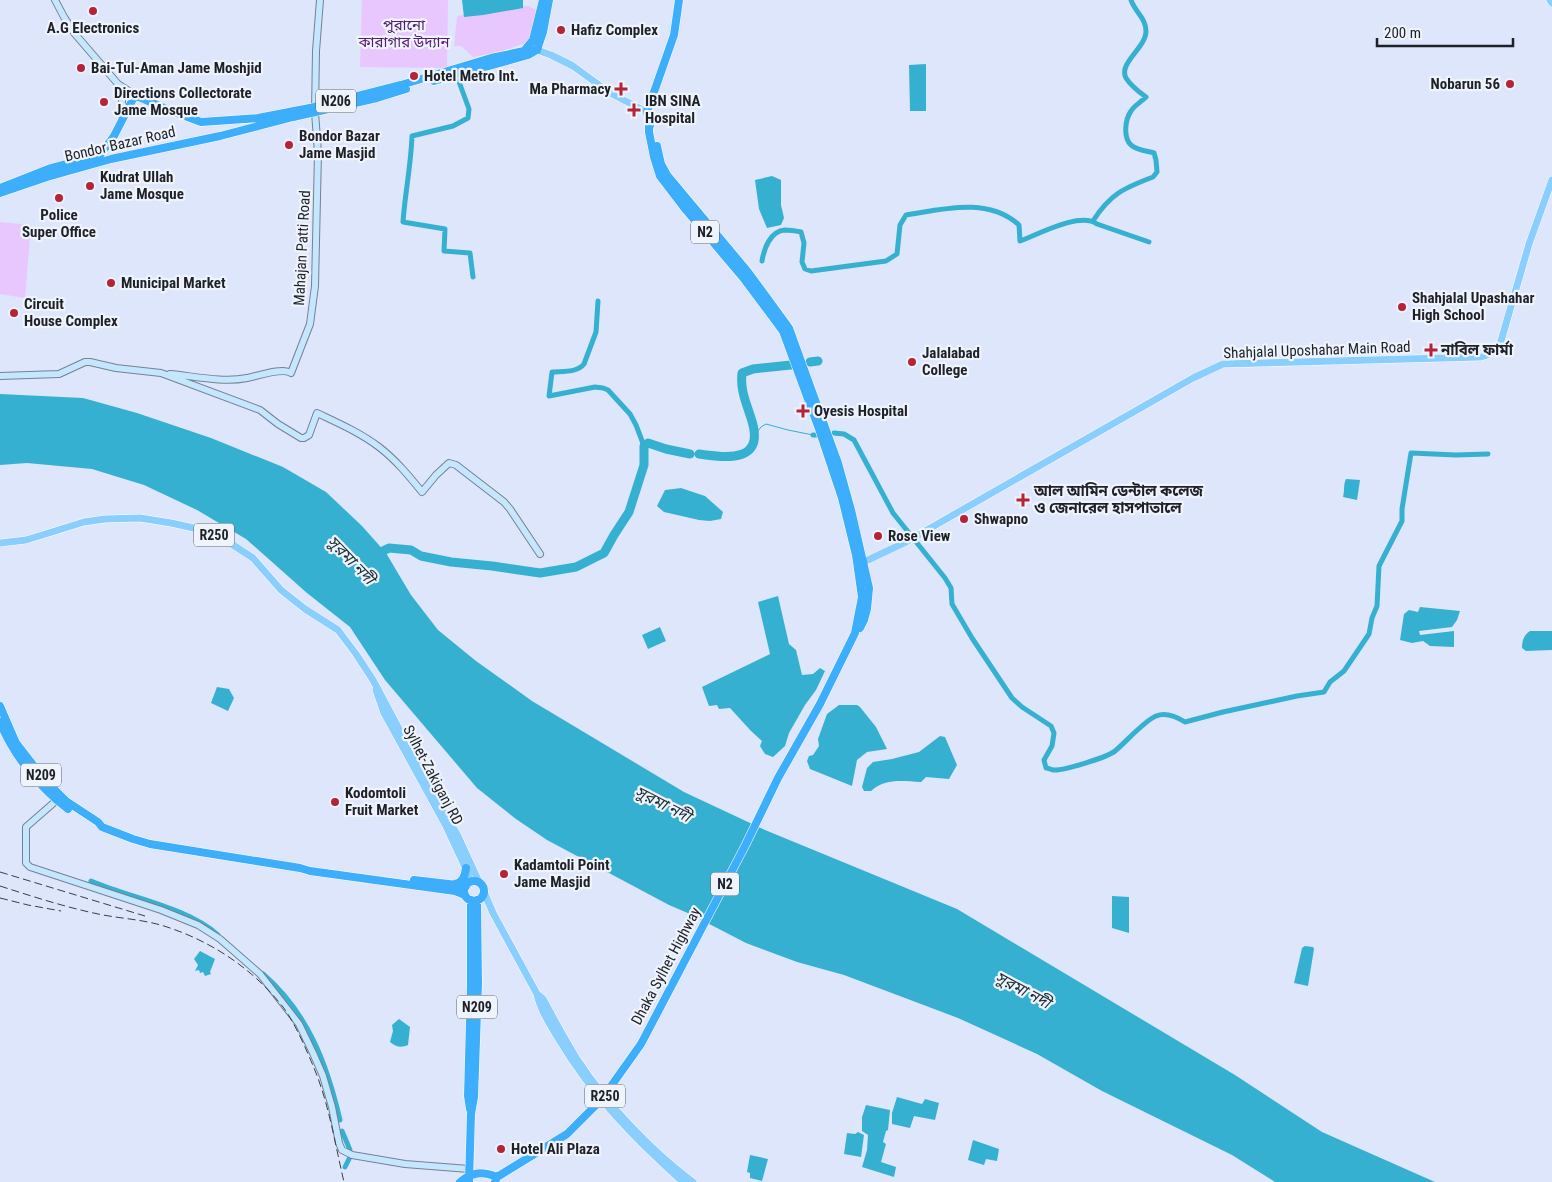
<svg xmlns="http://www.w3.org/2000/svg" width="1552" height="1182" font-family="'Roboto Condensed','Noto Sans Bengali',sans-serif">
<rect width="100%" height="100%" fill="#dde6fa"/>
<path fill="#e7c7fe" d="M 362,0 L 448,0 L 447,68 L 360,67 Z
M 528,6 L 538,11 L 528,42 L 502,51 L 473,57 L 461,46 L 454,46 L 457,17 L 474,10 Z
M 0,222 L 31,225 L 25,298 L 0,294 Z"/>
<path fill="#36b0d1" d="M 462,0 L 523,0 L 523,8 L 483,15 L 464,17 Z
M 926,64 L 926,111 L 910,111 L 909,65 Z
M 772,176 L 781,180 L 781,205 L 784,218 L 781,225 L 767,228 L 759,209 L 755,180 Z
M 0,394 L 83,398 L 137,413 L 211,438 L 283,467 L 326,492 L 362,526 L 386,553 L 411,595 L 438,630 L 476,661 L 532,701 L 684,792 L 765,830 L 957,909 L 1235,1075 L 1322,1132 L 1435,1182 L 1275,1182 L 1232,1155 L 1102,1091 L 1037,1054 L 958,1018 L 844,975 L 797,962 L 746,943 L 690,914 L 669,905 L 547,840 L 516,819 L 477,788 L 385,680 L 350,627 L 307,593 L 246,539 L 197,510 L 144,485 L 92,469 L 27,463 L 0,465 Z
M 1346,479 L 1360,480 L 1357,500 L 1343,497 C 1345,490 1343,485 1346,479 Z
M 681,488 L 705,496 L 723,512 L 721,519 L 710,521 L 699,520 L 664,512 L 657,506 L 665,490 Z
M 778,596 L 789,644 L 796,650 L 802,675 L 813,674 L 820,668 L 825,671 L 816,690 L 805,705 L 789,733 L 785,746 L 773,757 L 765,754 L 760,746 L 762,741 L 751,731 L 730,708 L 719,709 L 717,705 L 709,706 L 702,687 L 770,654 L 758,602 Z
M 1420,607 L 1460,611 L 1457,620 L 1452,627 L 1419,631 L 1420,635 L 1454,631 L 1454,647 L 1430,646 L 1423,641 L 1412,643 L 1400,640 L 1404,614 L 1409,610 L 1418,612 Z
M 660,627 L 666,641 L 648,649 L 642,635 Z
M 1530,631 L 1552,631 L 1552,650 L 1526,651 L 1522,648 C 1522,640 1524,635 1530,631 Z
M 217,687 L 229,689 L 234,698 L 228,711 L 211,703 Z
M 839,705 L 857,705 L 860,707 L 876,727 L 887,749 L 867,752 L 857,760 L 852,786 L 810,769 L 807,761 L 809,756 L 813,755 L 819,746 L 818,739 L 827,714 Z
M 940,736 L 945,737 L 957,765 L 949,779 L 926,777 L 921,782 C 902,781 885,778 871,791 L 864,791 L 862,787 L 867,768 L 873,762 L 892,759 L 919,752 Z
M 1112,896 L 1129,897 L 1129,933 L 1112,928 Z
M 1305,946 L 1313,947 L 1314,949 L 1308,986 L 1294,983 L 1302,948 Z
M 200,951 L 215,959 L 210,972 L 211,974 L 205,976 L 203,972 L 200,973 L 199,970 L 195,971 L 198,965 L 194,959 Z
M 399,1019 L 410,1027 L 408,1045 C 401,1048 396,1047 390,1042 L 393,1031 L 392,1025 Z
M 897,1097 L 922,1104 L 925,1099 L 939,1103 L 935,1120 L 914,1116 L 910,1128 L 892,1124 L 892,1113 Z
M 866,1105 L 890,1110 L 888,1130 L 886,1131 L 883,1142 L 886,1144 L 881,1162 L 896,1167 L 894,1177 L 862,1167 L 867,1150 L 868,1135 L 862,1131 L 862,1117 Z
M 858,1132 L 864,1135 L 861,1157 L 844,1154 L 847,1133 L 855,1134 Z
M 973,1140 L 999,1149 L 997,1161 L 986,1159 L 984,1165 L 968,1160 Z
M 750,1155 L 768,1159 L 762,1181 L 750,1178 L 750,1173 L 747,1172 Z"/>
<g fill="none" stroke-linecap="round" stroke-linejoin="round">
<path stroke="#36b0d1" stroke-width="1" d="M 754,436 L 761,427 L 766,424 L 788,430 L 813,435"/>
<path stroke="#36b0d1" stroke-width="5" d="M 458,79 L 469,109 L 468,118 L 453,126 L 412,136 C 411,165 405,193 403,222 L 445,229 L 444,251 L 470,253 L 473,277
M 1093,221 C 1110,194 1124,188 1153,177 L 1157,172 L 1156,160 L 1154,153 C 1147,151 1136,150 1131,145 C 1123,137 1125,120 1131,111 C 1134,106 1141,102 1146,97 C 1139,92 1131,86 1126,78 C 1118,63 1146,48 1146,31 C 1146,18 1135,12 1131,0
M 762,261 C 764,249 770,231 785,230 C 790,230 796,231 801,232 L 804,243 L 802,262 L 805,269 L 811,271 L 886,261 L 897,254 L 900,225 L 906,215 C 944,209 988,197 1019,225 L 1020,241 C 1037,235 1080,211 1097,224 L 1149,242
M 598,301 L 596,332 L 584,364 C 577,373 562,371 552,372 L 549,396 L 595,387 L 603,388 L 608,390 L 630,414 L 636,425 L 644,446
M 834,433 L 844,434 L 854,440 L 893,513 L 945,578 L 951,588 L 952,604 L 972,638 L 1012,698 L 1022,707 L 1051,726 L 1054,733 L 1052,746 L 1044,760 L 1046,768 C 1049,768 1051,770 1054,770 C 1063,771 1108,757 1115,751 C 1126,742 1144,721 1156,716 C 1166,712 1177,717 1185,722 L 1223,712 L 1297,696 L 1324,692 L 1330,682 L 1344,671 L 1369,634 L 1372,618 L 1377,606 L 1379,566 L 1402,521 L 1402,509 L 1411,453 L 1456,455 L 1488,454
M 813,435 L 816,435
M 91,881 C 130,898 187,907 218,935
M 263,974 C 308,1013 327,1064 340,1120
M 342,1131 L 350,1150
M 345,1167 L 349,1159"/>
<path stroke="#36b0d1" stroke-width="9" d="M 810,362 L 818,361
M 699,454 C 728,458 766,463 751,418 C 746,402 740,390 742,373 L 753,369 L 791,365
M 373,556 L 389,548 L 411,550 L 421,556 L 451,562 L 492,566 L 540,573 L 576,567 L 604,553 L 614,535 L 629,512 L 644,465 L 644,446 L 648,443 L 666,449 L 690,454"/>
<g stroke="#788092" stroke-width="8">
<path id="secondary" d="M 55,0 L 64,17 L 75,34 L 118,84 L 135,95
M 118,85 L 122,92 L 122,119
M 170,374 C 193,376 223,383 247,378 C 258,376 282,367 291,373 L 310,324 L 315,286 L 318,153 L 315,112 L 316,51 L 320,0
M 0,376 L 59,374 L 85,362 L 90,362 L 116,368 L 161,373 L 260,410 L 278,424 L 301,438 L 304,438 L 309,435 L 317,413 C 338,423 361,433 379,447 C 396,460 409,476 422,492 L 436,475 L 449,463 L 456,465 L 504,502 L 510,509 L 540,554
M 57,800 L 26,827 L 26,863 L 30,867 L 161,910 L 198,925 L 220,939 L 260,974 L 299,1024 L 313,1053 L 323,1076 L 332,1107 L 339,1143 L 342,1150 L 352,1155 L 405,1164 L 469,1169"/>
</g>
<g stroke="#fff" stroke-width="8">
<path id="primary" d="M 1550,0 L 1552,3
M 532,41 L 537,50 L 551,55 L 573,66 L 610,93 L 647,112
M 0,543 L 26,540 L 84,522 L 105,519 L 140,518 L 171,523 L 203,530 L 230,543 L 253,558 L 281,590 L 305,609 L 338,630 L 356,654 L 373,680 L 440,806 L 457,834 L 479,882
M 859,563 L 868,560 L 906,542 L 1193,378 L 1223,364 L 1481,357 C 1491,354 1496,351 1501,341 L 1529,244 L 1552,180
M 376,690 L 384,713 L 445,824 L 467,871 L 470,882
M 484,892 L 493,913 L 537,994 L 543,999 C 554,1019 565,1040 577,1059 C 606,1103 651,1151 693,1182
M 537,994 C 540,1009 550,1025 558,1038 C 591,1094 635,1139 683,1182"/>
</g>
<g stroke="#fff" stroke-width="9">
<path id="highway" d="M 537,50 L 543,32 L 549,0
M 524,51 L 533,40 L 543,0
M 434,81 L 528,55 L 535,51
M 650,125 L 647,112 L 674,35 L 679,0
M 657,146 L 661,164 L 667,175 L 748,272 L 789,328 L 838,463 L 851,510 L 869,588 L 867,609 L 864,620 L 860,628
M 0,188 L 51,168 L 100,155 L 114,136 L 135,95 L 166,109 L 201,122 L 258,118 L 315,107 L 401,85 L 491,58 L 524,51 L 537,50
M 0,193 L 47,177 L 111,159 L 220,136 L 293,117 L 377,98 L 406,89
M 0,706 L 16,743 L 44,779 L 66,801 L 98,822 L 102,827 L 133,839 L 150,844 L 300,868 L 310,871 L 455,891 L 465,895
M 0,722 C 14,756 39,787 68,809
M 414,880 L 466,886
M464 891a10 10 0 1 1 20 0a10 10 0 1 1-20 0Z
M 455,884 C 463,882 465,876 466,868
M 609,1089 L 641,1044 L 745,846 L 778,778 L 820,704 L 855,633 L 862,597 L 856,555 L 842,498 L 818,426 L 783,331 L 745,280 L 686,210 L 660,176 L 654,157 L 649,132 L 649,122
M 470,1109 L 468,1096 L 471,985 L 471,900
M 460,1182 C 472,1172 482,1171 497,1177
M 469,1182 L 471,1114 L 474,1097 L 478,984 L 477,900
M 495,1182 L 497,1177 L 567,1134 L 595,1106"/>
</g>
<use href="#secondary" stroke="#c4e7fe" stroke-width="6"/>
<use href="#primary" stroke="#8acefd" stroke-width="7"/>
<use href="#highway" stroke="#3caefb" stroke-width="8"/>
<path stroke="#3a3e47" stroke-width="1" stroke-dasharray="8 4" stroke-linecap="butt" d="M 0,872 L 145,916
M 0,886 C 34,897 68,908 103,915 C 125,919 148,920 170,928 C 214,943 254,970 283,1007 C 294,1021 307,1051 314,1068 C 329,1104 335,1144 344,1182
M 0,898 L 28,905 L 61,911"/>
<g stroke="#fff" stroke-width="9" stroke-linecap="butt">
<path id="highway-bridge" d="M 595,1106 L 609,1089"/>
</g>
<use href="#highway-bridge" stroke="#3caefb" stroke-width="8"/>
</g>
<g fill="#b52337" stroke="#eff3fb" stroke-width="2">
<circle cx="93" cy="11" r="5"/>
<circle cx="561" cy="30" r="5"/>
<circle cx="81" cy="68" r="5"/>
<circle cx="414" cy="76" r="5"/>
<circle cx="1510" cy="84" r="5"/>
<path d="M618.5 81.5h5v5h5v5h-5v5h-5v-5h-5v-5h5z"/>
<circle cx="104" cy="102" r="5"/>
<path d="M631.5 102.5h5v5h5v5h-5v5h-5v-5h-5v-5h5z"/>
<circle cx="289" cy="145" r="5"/>
<circle cx="90" cy="186" r="5"/>
<circle cx="59" cy="198" r="5"/>
<circle cx="111" cy="283" r="5"/>
<circle cx="1402" cy="307" r="5"/>
<circle cx="14" cy="313" r="5"/>
<path d="M1428.5 342.5h5v5h5v5h-5v5h-5v-5h-5v-5h5z"/>
<circle cx="912" cy="362" r="5"/>
<path d="M800.5 403.5h5v5h5v5h-5v5h-5v-5h-5v-5h5z"/>
<path d="M1020.5 492.5h5v5h5v5h-5v5h-5v-5h-5v-5h5z"/>
<circle cx="964" cy="519" r="5"/>
<circle cx="878" cy="536" r="5"/>
<circle cx="335" cy="802" r="5"/>
<circle cx="504" cy="874" r="5"/>
<circle cx="501" cy="1149" r="5"/>
</g>
<g text-anchor="middle" dominant-baseline="central" stroke-width="4.5" stroke-linejoin="round" paint-order="stroke">
<g fill="#eff3fb" stroke="#5d6067" stroke-width="1">
<rect x="316" y="89.5" width="40" height="23" rx="4"/>
<rect x="691" y="220.5" width="28" height="23" rx="4"/>
<rect x="194" y="523.5" width="40" height="23" rx="4"/>
<rect x="21" y="763.5" width="40" height="23" rx="4"/>
<rect x="711" y="872.5" width="28" height="23" rx="4"/>
<rect x="457" y="995.5" width="40" height="23" rx="4"/>
<rect x="585" y="1084.5" width="40" height="23" rx="4"/>
</g>
<g font-size="14" font-weight="bold" fill="#1e2128">
<text x="336" y="101">N206</text>
<text x="705" y="232">N2</text>
<text x="214" y="535">R250</text>
<text x="41" y="775">N209</text>
<text x="725" y="884">N2</text>
<text x="477" y="1007">N209</text>
<text x="605" y="1096">R250</text>
</g>
<g font-size="15" fill="#541b71" stroke="#eff3fb">
<text x="404" y="25">পুরানো<tspan x="404" dy="17">কারাগার উদ্যান</tspan></text>
</g>
<g font-size="15" font-weight="bold" fill="#1e2128" stroke="#eff3fb" text-anchor="start">
<text x="93" y="28" text-anchor="middle">A.G Electronics</text>
<text x="571" y="30">Hafiz Complex</text>
<text x="91" y="68">Bai-Tul-Aman Jame Moshjid</text>
<text x="424" y="76">Hotel Metro Int.</text>
<text x="1500" y="84" text-anchor="end">Nobarun 56</text>
<text x="611" y="89" text-anchor="end">Ma Pharmacy</text>
<text x="114" y="93">Directions Collectorate<tspan x="114" dy="17">Jame Mosque</tspan></text>
<text x="645" y="101">IBN SINA<tspan x="645" dy="17">Hospital</tspan></text>
<text x="299" y="136">Bondor Bazar<tspan x="299" dy="17">Jame Masjid</tspan></text>
<text x="100" y="177">Kudrat Ullah<tspan x="100" dy="17">Jame Mosque</tspan></text>
<text x="59" y="215" text-anchor="middle">Police<tspan x="59" dy="17">Super Office</tspan></text>
<text x="121" y="283">Municipal Market</text>
<text x="1412" y="298">Shahjalal Upashahar<tspan x="1412" dy="17">High School</tspan></text>
<text x="24" y="304">Circuit<tspan x="24" dy="17">House Complex</tspan></text>
<text x="1441" y="350">নাবিল ফার্মা</text>
<text x="922" y="353">Jalalabad<tspan x="922" dy="17">College</tspan></text>
<text x="814" y="411">Oyesis Hospital</text>
<text x="1034" y="491">আল আমিন ডেন্টাল কলেজ<tspan x="1034" dy="17">ও জেনারেল হাসপাতালে</tspan></text>
<text x="974" y="519">Shwapno</text>
<text x="888" y="536">Rose View</text>
<text x="345" y="793">Kodomtoli<tspan x="345" dy="17">Fruit Market</tspan></text>
<text x="514" y="865">Kadamtoli Point<tspan x="514" dy="17">Jame Masjid</tspan></text>
<text x="511" y="1149">Hotel Ali Plaza</text>
</g>
<g font-size="15" fill="#1e2128" stroke="#eff3fb">
<text transform="translate(120 144) rotate(-13)">Bondor Bazar Road</text>
<text transform="translate(302 248) rotate(-87)">Mahajan Patti Road</text>
<text transform="translate(1317 350) rotate(-2)">Shahjalal Uposhahar Main Road</text>
<text transform="translate(433 775) rotate(62)">Sylhet-Zakiganj RD</text>
<text transform="translate(666 966) rotate(-62)">Dhaka Sylhet Highway</text>
</g>
<g font-size="16" font-style="italic" fill="#1a2e35" stroke="#eff3fb">
<text transform="translate(351 560) rotate(46)">সুরমা নদী</text>
<text transform="translate(663 804) rotate(27)">সুরমা নদী</text>
<text transform="translate(1023 990) rotate(28)">সুরমা নদী</text>
</g>
</g>
<path d="M1377 38v8h136v-8" fill="none" stroke="#1e2128" stroke-width="2.5"/>
<text x="1384" y="38" font-size="15" fill="#1e2128" stroke="#eff3fb" stroke-width="4" paint-order="stroke">200 m</text>
</svg>
